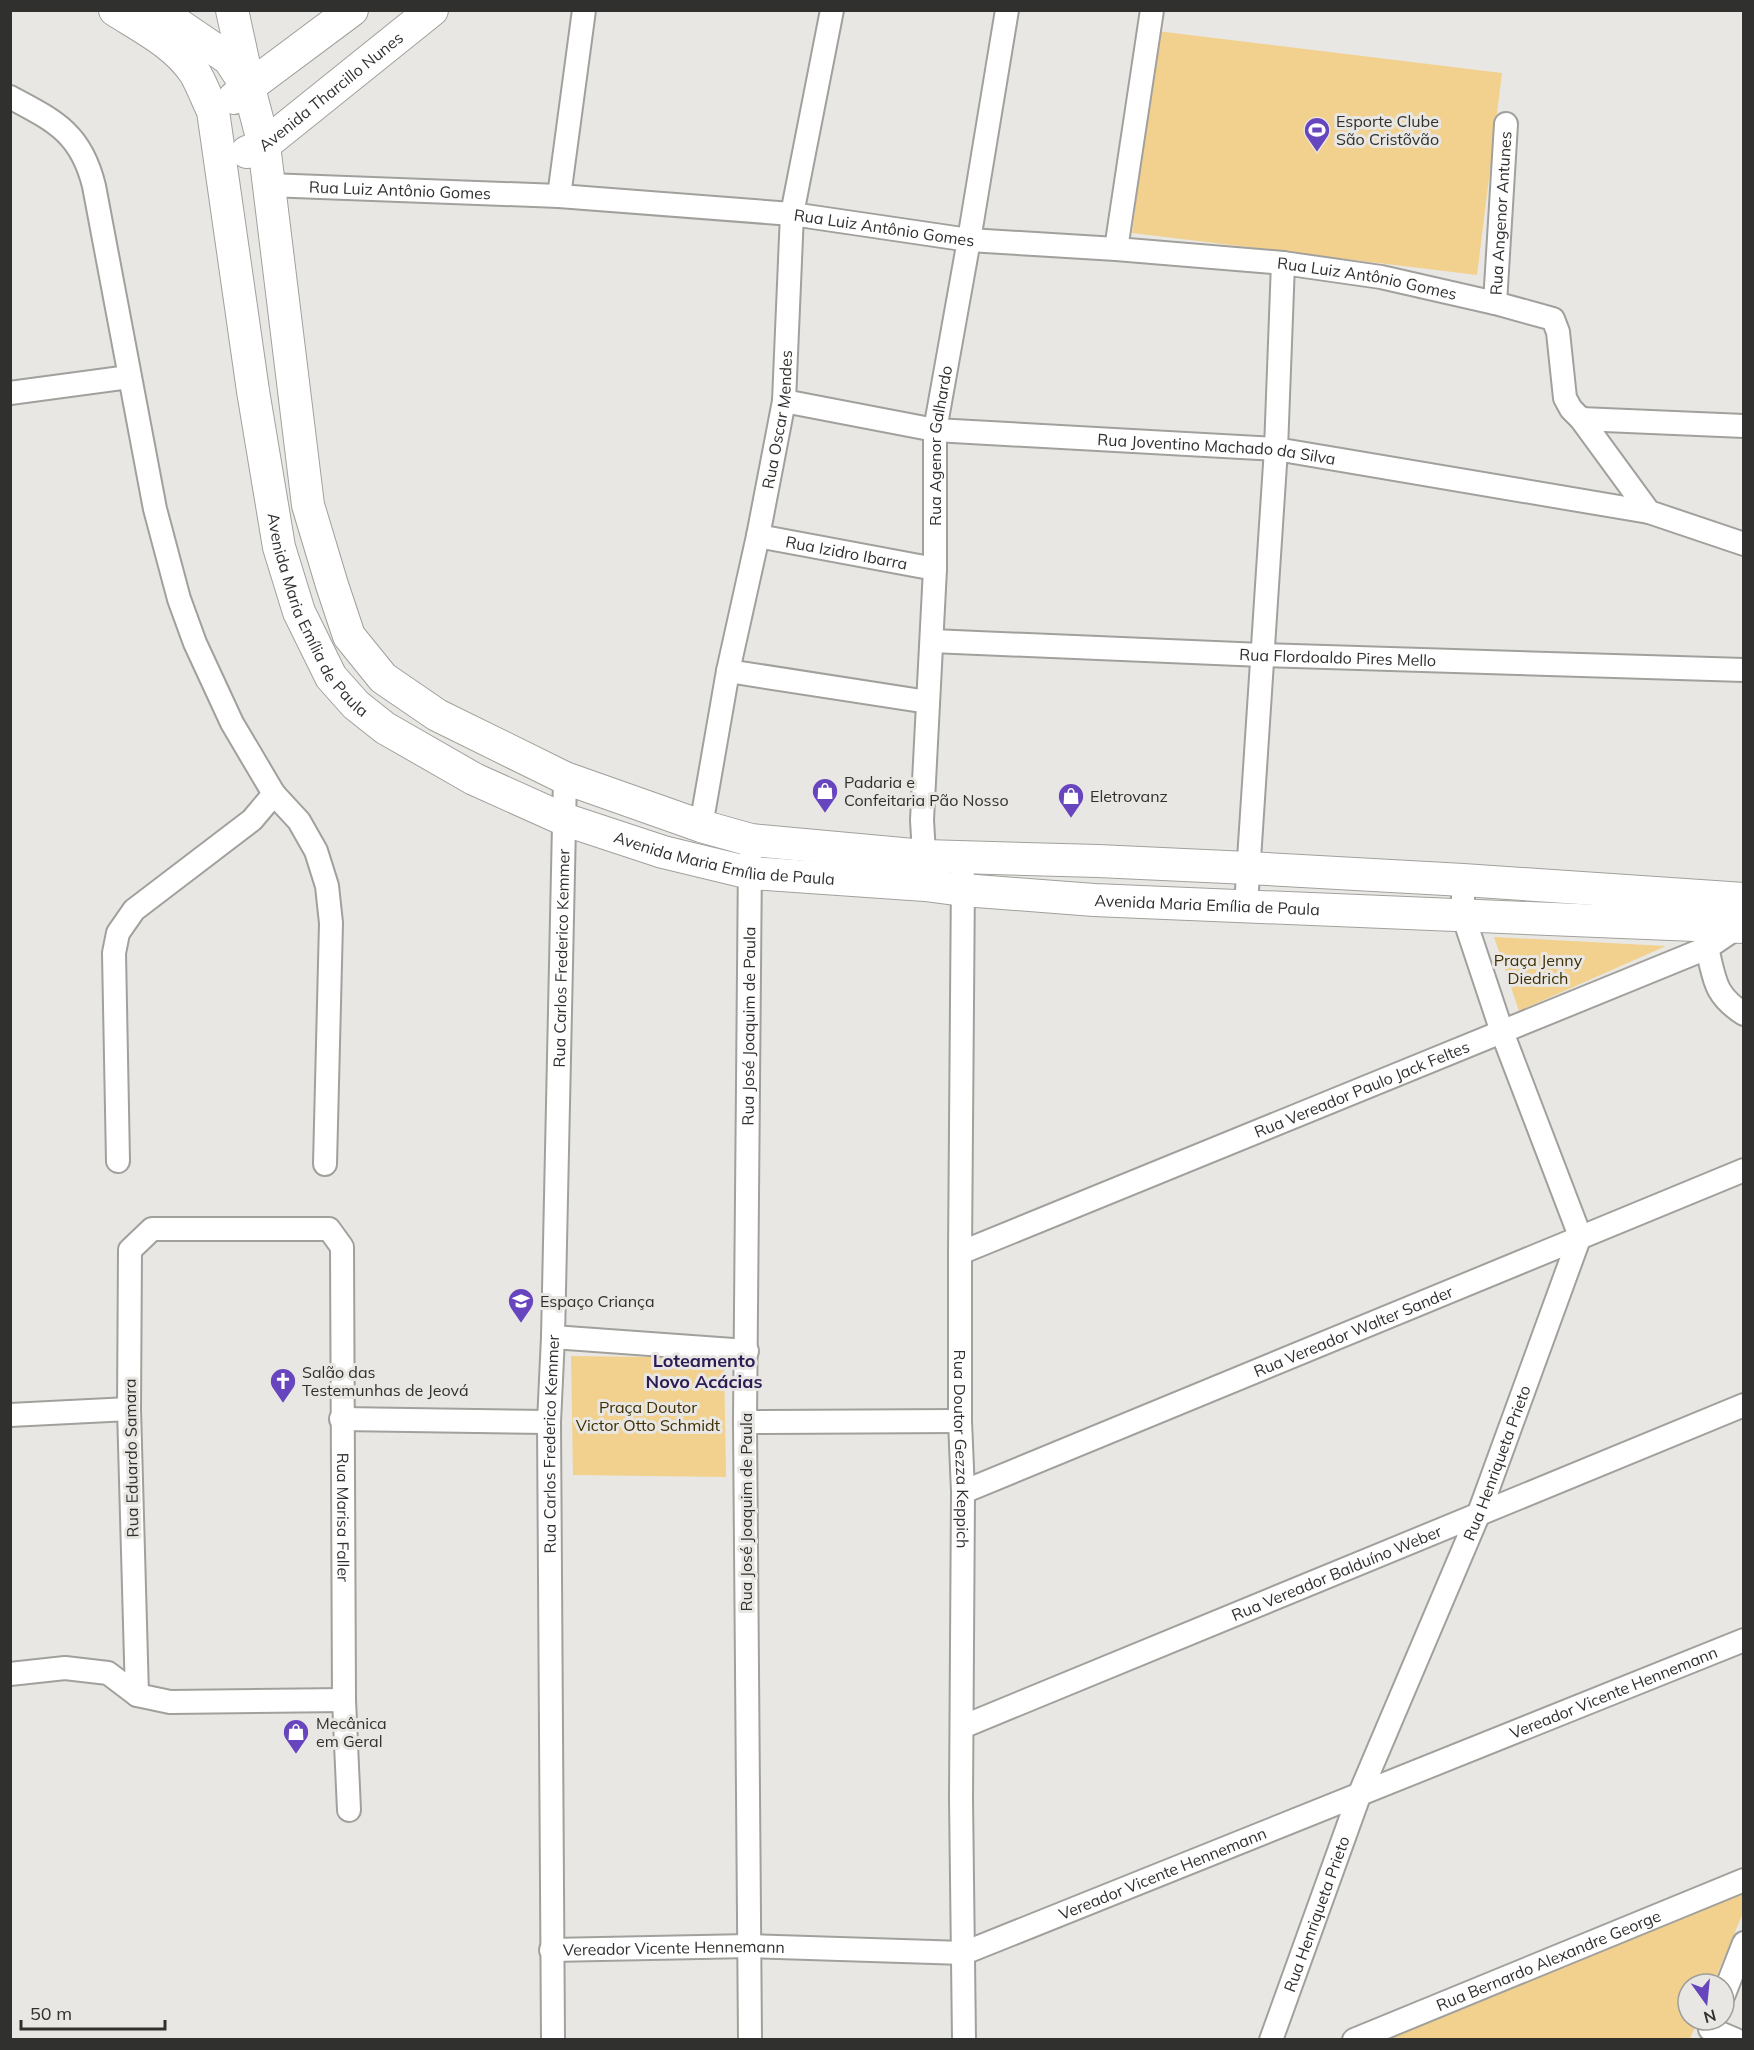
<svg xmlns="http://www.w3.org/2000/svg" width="1754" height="2050" font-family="Mulish,sans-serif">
<rect width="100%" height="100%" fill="#e9e7e3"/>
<path fill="#f1d18d" d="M 1157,31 L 1502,73 L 1477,275 L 1132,233 Z
M 1494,937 L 1666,946 L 1519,1011 Z
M 571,1356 L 724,1358 L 726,1477 L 573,1475 Z
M 1743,1891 L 1743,1913 L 1713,1984 L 1688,1984 L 1688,2020 L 1698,2020 L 1690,2039 L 1372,2040 Z"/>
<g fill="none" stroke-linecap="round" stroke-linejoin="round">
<g stroke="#a1a09c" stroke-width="26">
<g id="street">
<path d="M 10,97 C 55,121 81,133 94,186 L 155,509 L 179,599 L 195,643 L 232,723 L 274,794 L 299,821 L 316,851 L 327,886 L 331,923 L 325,1164"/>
<path id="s1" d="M 268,185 L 559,196 L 792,214 L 969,240 L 1116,249 L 1283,263 L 1381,277 L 1495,303 L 1553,319 L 1558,332 L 1565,398 L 1571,409 L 1581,419 L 1649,512 L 1744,544"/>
<path d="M 559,196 L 584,10"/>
<path d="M 1116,249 L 1152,10"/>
<path id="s2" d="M 1495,303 L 1506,124"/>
<path d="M 10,393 L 129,377"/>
<path id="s3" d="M 784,401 L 935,430 L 1276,449 L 1649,512"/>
<path d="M 1581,419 L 1744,426"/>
<path id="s4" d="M 758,536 L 935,569"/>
<path id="s5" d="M 932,641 L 1262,655 L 1744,670"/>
<path d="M 728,671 L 928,702"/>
<path id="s6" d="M 701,826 L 728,671 L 758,536 L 784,401 L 792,214 L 832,10"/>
<path id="s7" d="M 925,871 L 922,820 L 935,569 L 935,430 L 969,240 L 1007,10"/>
<path id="s8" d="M 963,877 L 960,1253 L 960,1421 L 963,1492 L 961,1798 L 964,2040"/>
<path d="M 1246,905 L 1276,449 L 1283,263"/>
<path d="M 1707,948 C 1715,980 1714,995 1744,1014"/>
<path d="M 118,1161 L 114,953 L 118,933 L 134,910 L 252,820 L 274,794"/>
<path id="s9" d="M 960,1253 L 1707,948 L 1738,927 L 1738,924"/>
<path d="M 553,1337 L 747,1351"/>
<path d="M 10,1415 L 129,1409"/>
<path d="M 341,1419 L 549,1422"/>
<path d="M 745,1422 L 960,1421"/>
<path id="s10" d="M 963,1492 L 1744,1170"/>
<path d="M 10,1674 L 65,1668 L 108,1673 L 137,1695 L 170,1702 L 344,1700"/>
<path id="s11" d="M 137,1695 L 129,1409 L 130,1250 L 152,1229 L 329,1229 L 342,1247 L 344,1700 L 349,1810"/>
<path id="s12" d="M 962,1727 L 1744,1405"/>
<path id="s13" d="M 551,1950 L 750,1946 L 964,1953 L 1744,1640"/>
<path d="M 1724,1994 L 1744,1943"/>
<path d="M 1710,2029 L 1736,2040"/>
<path id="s14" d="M 553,2040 L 549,1422 L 553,1337 L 565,778"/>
<path id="s15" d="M 750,2040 L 745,1422 L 750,859"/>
<path id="s16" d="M 1271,2040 L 1360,1793 L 1479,1513 L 1580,1236 L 1502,1032 L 1463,915 L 1463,880"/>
<path id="s17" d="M 1354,2040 L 1744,1880"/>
</g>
</g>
<g stroke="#a1a09c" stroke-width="34">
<g id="secondary">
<path id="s18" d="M 115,10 C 143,28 176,44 195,73 C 202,85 207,99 213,111 L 253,391 L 279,547 L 299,612 L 331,677 L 356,705 L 385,728 L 474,779 L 563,819 L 663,852 L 750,873 L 925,885 L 963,890 L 1094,900 L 1744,927"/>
<path d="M 157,10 L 229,59 L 246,85"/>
<path d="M 232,10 L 249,88 L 264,145 L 308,505 L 332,585 L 349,636 L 383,678 L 437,715 L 565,778 L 701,826 L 751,840 L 924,856 L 1098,861 L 1248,868 L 1463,880 L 1744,899"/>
<path d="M 234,98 L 352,10"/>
<path id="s19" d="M 247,152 L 264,145 L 432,10"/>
</g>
</g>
<use href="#street" stroke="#fff" stroke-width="22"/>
<use href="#secondary" stroke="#fff" stroke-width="32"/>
</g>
<defs>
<g id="stadium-pin" transform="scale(1.35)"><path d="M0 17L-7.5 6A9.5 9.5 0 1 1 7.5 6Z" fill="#6745be" stroke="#e9e7e3"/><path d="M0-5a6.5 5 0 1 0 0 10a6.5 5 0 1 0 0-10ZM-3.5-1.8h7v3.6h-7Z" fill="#fff"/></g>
<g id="shop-pin" transform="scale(1.35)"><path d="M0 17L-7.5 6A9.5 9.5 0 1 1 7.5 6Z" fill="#6745be" stroke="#e9e7e3"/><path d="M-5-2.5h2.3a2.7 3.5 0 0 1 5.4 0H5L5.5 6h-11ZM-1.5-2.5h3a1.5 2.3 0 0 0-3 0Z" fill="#fff"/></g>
<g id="school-pin" transform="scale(1.35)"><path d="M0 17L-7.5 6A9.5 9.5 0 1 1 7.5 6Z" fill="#6745be" stroke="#e9e7e3"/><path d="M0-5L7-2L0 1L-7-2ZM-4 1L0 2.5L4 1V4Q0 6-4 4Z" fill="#fff"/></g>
<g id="church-pin" transform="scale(1.35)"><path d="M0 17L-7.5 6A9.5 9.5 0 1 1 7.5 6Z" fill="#6745be" stroke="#e9e7e3"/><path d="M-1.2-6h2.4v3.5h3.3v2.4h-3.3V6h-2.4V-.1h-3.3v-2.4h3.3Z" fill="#fff"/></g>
</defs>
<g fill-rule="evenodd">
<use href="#stadium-pin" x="1317" y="130"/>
<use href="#shop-pin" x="825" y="791"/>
<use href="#shop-pin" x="1071" y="796"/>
<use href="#school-pin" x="521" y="1301"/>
<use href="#church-pin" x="283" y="1381"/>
<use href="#shop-pin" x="296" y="1732"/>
</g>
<g text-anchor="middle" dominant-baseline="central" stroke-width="6" stroke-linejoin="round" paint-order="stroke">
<g font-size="16" fill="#30302e" stroke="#e9e7e3">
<text stroke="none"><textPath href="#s19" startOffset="104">Avenida Tharcillo Nunes</textPath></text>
<text stroke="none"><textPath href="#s1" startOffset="132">Rua Luiz Antônio Gomes</textPath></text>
<text stroke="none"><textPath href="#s2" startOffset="90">Rua Angenor Antunes</textPath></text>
<text stroke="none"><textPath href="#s1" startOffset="618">Rua Luiz Antônio Gomes</textPath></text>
<text stroke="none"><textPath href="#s1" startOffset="1104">Rua Luiz Antônio Gomes</textPath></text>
<text stroke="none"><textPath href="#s6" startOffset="414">Rua Oscar Mendes</textPath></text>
<text stroke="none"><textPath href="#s7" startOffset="426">Rua Agenor Galhardo</textPath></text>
<text stroke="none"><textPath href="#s3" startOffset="436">Rua Joventino Machado da Silva</textPath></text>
<text stroke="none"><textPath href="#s4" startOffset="90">Rua Izidro Ibarra</textPath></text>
<text stroke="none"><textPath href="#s18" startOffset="664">Avenida Maria Emília de Paula</textPath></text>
<text stroke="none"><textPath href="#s5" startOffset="406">Rua Flordoaldo Pires Mello</textPath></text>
<text stroke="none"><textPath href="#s18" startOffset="1168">Avenida Maria Emília de Paula</textPath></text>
<text stroke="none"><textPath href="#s18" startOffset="1654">Avenida Maria Emília de Paula</textPath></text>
<text stroke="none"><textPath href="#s14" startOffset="1082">Rua Carlos Frederico Kemmer</textPath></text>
<text stroke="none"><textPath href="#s15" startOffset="1014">Rua José Joaquim de Paula</textPath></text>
<text stroke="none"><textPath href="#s9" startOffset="434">Rua Vereador Paulo Jack Feltes</textPath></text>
<text stroke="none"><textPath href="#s10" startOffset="422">Rua Vereador Walter Sander</textPath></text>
<text stroke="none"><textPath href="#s14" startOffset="596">Rua Carlos Frederico Kemmer</textPath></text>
<text stroke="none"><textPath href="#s8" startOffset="572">Rua Doutor Gezza Keppich</textPath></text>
<text transform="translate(131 1458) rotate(-91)">Rua Eduardo Samara</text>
<text stroke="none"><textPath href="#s16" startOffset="620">Rua Henriqueta Prieto</textPath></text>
<text transform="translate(746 1512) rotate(-90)">Rua José Joaquim de Paula</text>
<text stroke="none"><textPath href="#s11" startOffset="945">Rua Marisa Faller</textPath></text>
<text stroke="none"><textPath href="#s12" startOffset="405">Rua Vereador Balduíno Weber</textPath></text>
<text stroke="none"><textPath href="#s13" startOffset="1113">Vereador Vicente Hennemann</textPath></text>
<text stroke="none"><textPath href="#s13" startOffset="627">Vereador Vicente Hennemann</textPath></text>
<text stroke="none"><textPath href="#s16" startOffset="134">Rua Henriqueta Prieto</textPath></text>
<text stroke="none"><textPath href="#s13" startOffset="123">Vereador Vicente Hennemann</textPath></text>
<text stroke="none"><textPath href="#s17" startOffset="210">Rua Bernardo Alexandre George</textPath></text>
</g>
<g font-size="16" fill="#30302e" stroke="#e9e7e3" text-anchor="start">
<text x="1336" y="121">Esporte Clube<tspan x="1336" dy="18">São Cristõvão</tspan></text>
<text x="844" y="782">Padaria e<tspan x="844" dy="18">Confeitaria Pão Nosso</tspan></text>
<text x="1090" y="796">Eletrovanz</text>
<text x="540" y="1301">Espaço Criança</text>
<text x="302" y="1372">Salão das<tspan x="302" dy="18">Testemunhas de Jeová</tspan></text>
<text x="316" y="1723">Mecânica<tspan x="316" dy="18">em Geral</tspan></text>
</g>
<g font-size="16" fill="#3e2e03" stroke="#e9e7e3">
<text x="1538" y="960">Praça Jenny<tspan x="1538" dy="18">Diedrich</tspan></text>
<text x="648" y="1407">Praça Doutor<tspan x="648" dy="18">Victor Otto Schmidt</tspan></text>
</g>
<g font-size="18" font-weight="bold" fill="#2c1c56" stroke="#e9e7e3">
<text x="704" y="1360">Loteamento<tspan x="704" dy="21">Novo Acácias</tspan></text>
</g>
</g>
<rect width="1754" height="2050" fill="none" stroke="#30302e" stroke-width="24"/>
<g transform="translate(1706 2002) rotate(165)"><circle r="28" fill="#e9e7e3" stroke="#9f9e9b" stroke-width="1.5"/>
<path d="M0-4.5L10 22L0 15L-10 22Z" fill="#6745be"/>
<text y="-9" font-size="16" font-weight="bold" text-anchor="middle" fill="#30302e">N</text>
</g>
<path d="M21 2020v9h144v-9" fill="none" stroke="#30302e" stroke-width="3"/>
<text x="30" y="2020" font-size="18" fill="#30302e" stroke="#e9e7e3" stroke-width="4.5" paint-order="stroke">50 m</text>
</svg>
